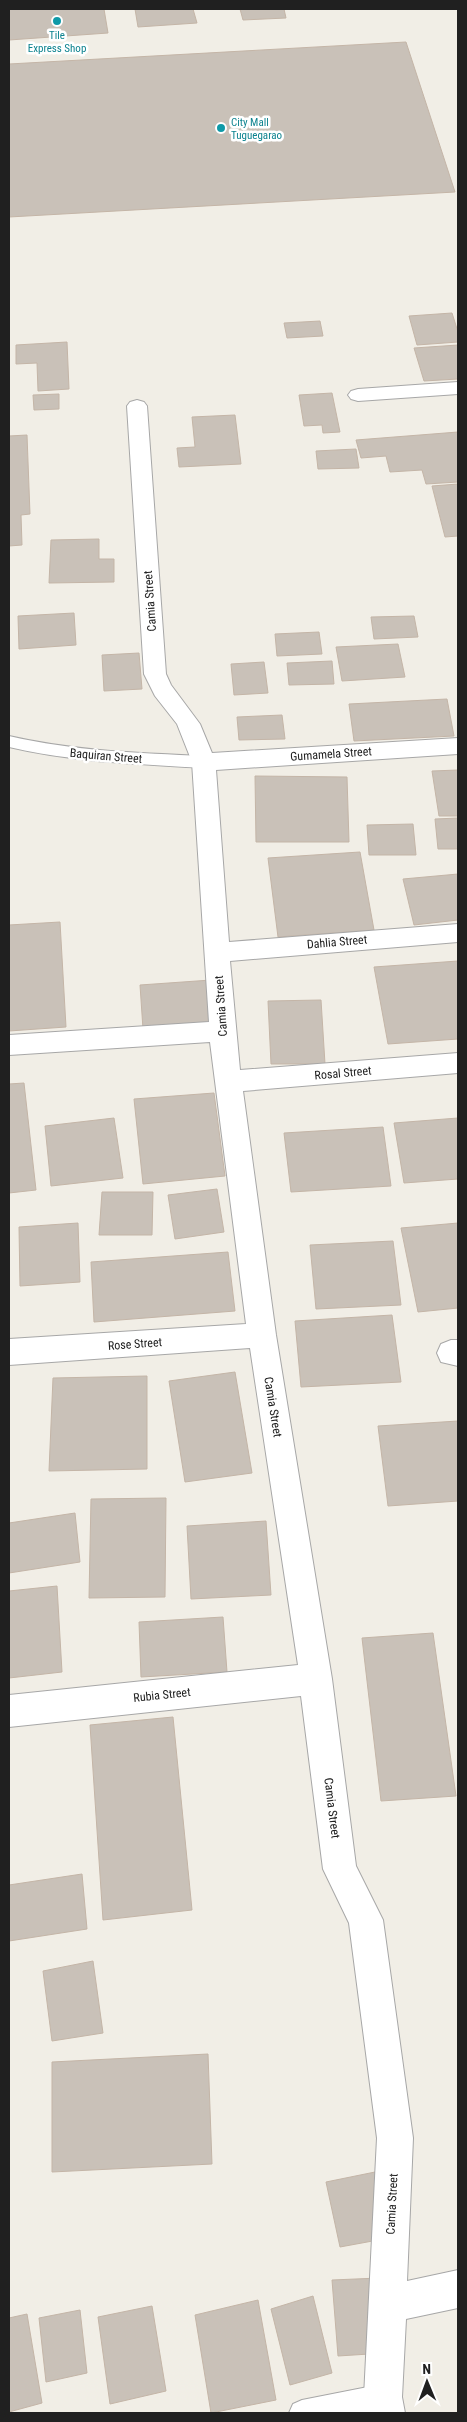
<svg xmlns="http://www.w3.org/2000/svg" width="467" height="2422" font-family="'Roboto Condensed',sans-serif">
<rect width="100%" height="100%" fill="#f1eee6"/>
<path fill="#c9c1b8" stroke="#c4b5a7" d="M 9,9 L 104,9 L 108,33 L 9,40 Z
M 135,9 L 193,9 L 197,23 L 138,27 Z
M 240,9 L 284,9 L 286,18 L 243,20 Z
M 406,42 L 455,192 L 9,217 L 9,64 Z
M 452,313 L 458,332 L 458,342 L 417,345 L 409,316 Z
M 320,321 L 323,336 L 287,338 L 284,323 Z
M 67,342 L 69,389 L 38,391 L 37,363 L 16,364 L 16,345 Z
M 458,345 L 458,379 L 424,381 L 414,348 Z
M 332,393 L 340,432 L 323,433 L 322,425 L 304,426 L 299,395 Z
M 59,394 L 59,409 L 34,410 L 33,395 Z
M 235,415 L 241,464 L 179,467 L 177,448 L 195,447 L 192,417 Z
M 458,432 L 458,482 L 426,484 L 422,470 L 390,472 L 386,456 L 361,458 L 356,440 Z
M 27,435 L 30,514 L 21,515 L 22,545 L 9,546 L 9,436 Z
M 356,449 L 359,468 L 318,469 L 316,451 Z
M 458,484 L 458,536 L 445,537 L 432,486 Z
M 99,539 L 99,559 L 114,559 L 114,582 L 49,583 L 51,540 Z
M 74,613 L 76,645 L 19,649 L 18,616 Z
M 414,616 L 418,637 L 374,639 L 371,617 Z
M 319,632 L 322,654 L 277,656 L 275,634 Z
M 398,644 L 405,677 L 342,681 L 336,647 Z
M 139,653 L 142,689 L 104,691 L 102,655 Z
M 332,661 L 334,684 L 289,685 L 287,663 Z
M 264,662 L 268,693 L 234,695 L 231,664 Z
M 447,699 L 454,736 L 354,741 L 349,704 Z
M 282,715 L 285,739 L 239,740 L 237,717 Z
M 458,770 L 458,816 L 439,816 L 432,771 Z
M 255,776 L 347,777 L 349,842 L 256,842 Z
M 458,818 L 458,849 L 438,849 L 435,819 Z
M 413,824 L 416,855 L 369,855 L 367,825 Z
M 360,852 L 374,930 L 278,937 L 268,858 Z
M 458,874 L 458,920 L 414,925 L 403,879 Z
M 60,922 L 66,1027 L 9,1031 L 9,925 Z
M 458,961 L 458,1039 L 388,1044 L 374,967 Z
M 211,980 L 216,1024 L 143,1029 L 140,985 Z
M 321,1000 L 325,1064 L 271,1064 L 268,1001 Z
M 24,1083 L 36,1190 L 9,1193 L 9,1084 Z
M 214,1093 L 225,1176 L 143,1184 L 134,1099 Z
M 114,1118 L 123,1178 L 51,1186 L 45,1126 Z
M 458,1118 L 458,1179 L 404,1183 L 394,1123 Z
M 383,1127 L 391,1186 L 291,1192 L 284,1133 Z
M 217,1189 L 224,1232 L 175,1239 L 168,1195 Z
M 102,1192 L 153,1192 L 152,1235 L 99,1235 Z
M 78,1223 L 80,1282 L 20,1286 L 19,1227 Z
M 458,1223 L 458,1308 L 418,1312 L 401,1228 Z
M 393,1241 L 401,1305 L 316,1309 L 310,1245 Z
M 228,1252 L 235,1311 L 94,1322 L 91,1262 Z
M 392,1315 L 401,1382 L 301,1387 L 295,1321 Z
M 235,1372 L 252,1473 L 185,1482 L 169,1381 Z
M 147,1376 L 147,1469 L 49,1471 L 53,1378 Z
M 458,1421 L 458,1501 L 388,1506 L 378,1426 Z
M 166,1498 L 165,1597 L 89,1598 L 91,1499 Z
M 75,1513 L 80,1562 L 9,1573 L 9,1523 Z
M 266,1521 L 271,1595 L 191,1599 L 187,1526 Z
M 57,1586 L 62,1672 L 9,1678 L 9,1591 Z
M 223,1617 L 227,1672 L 141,1677 L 139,1622 Z
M 433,1633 L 456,1796 L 381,1801 L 362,1638 Z
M 173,1717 L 192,1910 L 103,1920 L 90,1725 Z
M 82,1874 L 87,1929 L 9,1941 L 9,1885 Z
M 93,1961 L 103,2033 L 52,2041 L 43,1971 Z
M 208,2054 L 212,2164 L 52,2172 L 52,2062 Z
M 375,2172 L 389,2238 L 340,2247 L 326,2182 Z
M 379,2278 L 385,2353 L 338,2356 L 332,2280 Z
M 313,2296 L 332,2373 L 290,2385 L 271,2309 Z
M 258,2300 L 276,2400 L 211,2413 L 195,2315 Z
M 152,2306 L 166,2391 L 110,2404 L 98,2317 Z
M 80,2310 L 87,2373 L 46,2382 L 39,2318 Z
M 27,2314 L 42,2403 L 9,2412 L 9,2318 Z"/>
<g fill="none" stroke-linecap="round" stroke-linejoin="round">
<g stroke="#a7a7a7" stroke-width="2">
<path id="lane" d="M 9,736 C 74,751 138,753 204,756 L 210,758 L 212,762 L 210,766 L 204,768 C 138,764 73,762 9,747 Z
M 383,2384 L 392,2388 L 396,2397 L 392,2406 C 364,2418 319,2415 289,2413 L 293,2404 L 302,2400 Z"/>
</g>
<g stroke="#a7a7a7" stroke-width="2">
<path id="street" d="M 458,382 L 458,394 L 358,401 L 351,399 L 348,395 L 351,391 L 358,389 Z
M 137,400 L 144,402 L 147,406 L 166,674 L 171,685 L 200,724 L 212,753 L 458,738 L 458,754 L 216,770 L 229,942 L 458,924 L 458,942 L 230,961 L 240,1070 L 458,1053 L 458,1073 L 243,1091 L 276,1335 L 332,1679 L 356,1866 L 383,1920 L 413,2138 L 407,2281 L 458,2270 L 458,2308 L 406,2319 L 402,2397 L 405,2413 L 367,2413 L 364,2397 L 377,2138 L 349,1923 L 323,1869 L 301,1696 L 9,1727 L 9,1695 L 298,1665 L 250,1348 L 9,1365 L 9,1339 L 246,1324 L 210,1042 L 9,1055 L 9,1035 L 209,1022 L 192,762 L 177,724 L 155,696 L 144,674 L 127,406 L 130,402 Z
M 451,1340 L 458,1340 L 458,1366 L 441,1362 L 437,1353 L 441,1344 Z"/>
</g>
<use href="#lane" fill="#fff" fill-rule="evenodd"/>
<use href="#street" fill="#fff" fill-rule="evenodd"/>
</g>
<g fill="#0f9aa8" stroke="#fff" stroke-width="2">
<circle cx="57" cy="21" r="5"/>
<circle cx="221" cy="128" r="5"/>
</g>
<g text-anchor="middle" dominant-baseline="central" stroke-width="5" stroke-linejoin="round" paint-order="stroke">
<g font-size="11" fill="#0d838f" stroke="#fff">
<text x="57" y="35">Tile<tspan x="57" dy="13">Express Shop</tspan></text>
<text x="231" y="122" text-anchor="start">City Mall<tspan x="231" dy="13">Tuguegarao</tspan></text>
</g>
<g font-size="12" fill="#202020" stroke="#fff">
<text transform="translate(150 601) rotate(-94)">Camia Street</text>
<text transform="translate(331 754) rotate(-4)">Gumamela Street</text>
<text transform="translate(106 756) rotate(5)">Baquiran Street</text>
<text transform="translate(337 942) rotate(-5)">Dahlia Street</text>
<text transform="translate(221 1006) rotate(-94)">Camia Street</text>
<text transform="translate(343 1073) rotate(-5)">Rosal Street</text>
<text transform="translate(135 1344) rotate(-4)">Rose Street</text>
<text transform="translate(273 1407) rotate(81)">Camia Street</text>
<text transform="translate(162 1695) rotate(-6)">Rubia Street</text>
<text transform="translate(332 1808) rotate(83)">Camia Street</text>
<text transform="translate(392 2204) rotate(-87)">Camia Street</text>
</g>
</g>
<rect width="467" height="2422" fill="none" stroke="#202020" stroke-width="20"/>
<g transform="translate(427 2382) rotate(359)" stroke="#ffffff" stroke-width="4" paint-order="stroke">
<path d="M0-4L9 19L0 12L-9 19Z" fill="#202020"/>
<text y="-8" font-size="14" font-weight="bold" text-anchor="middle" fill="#202020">N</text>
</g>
</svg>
